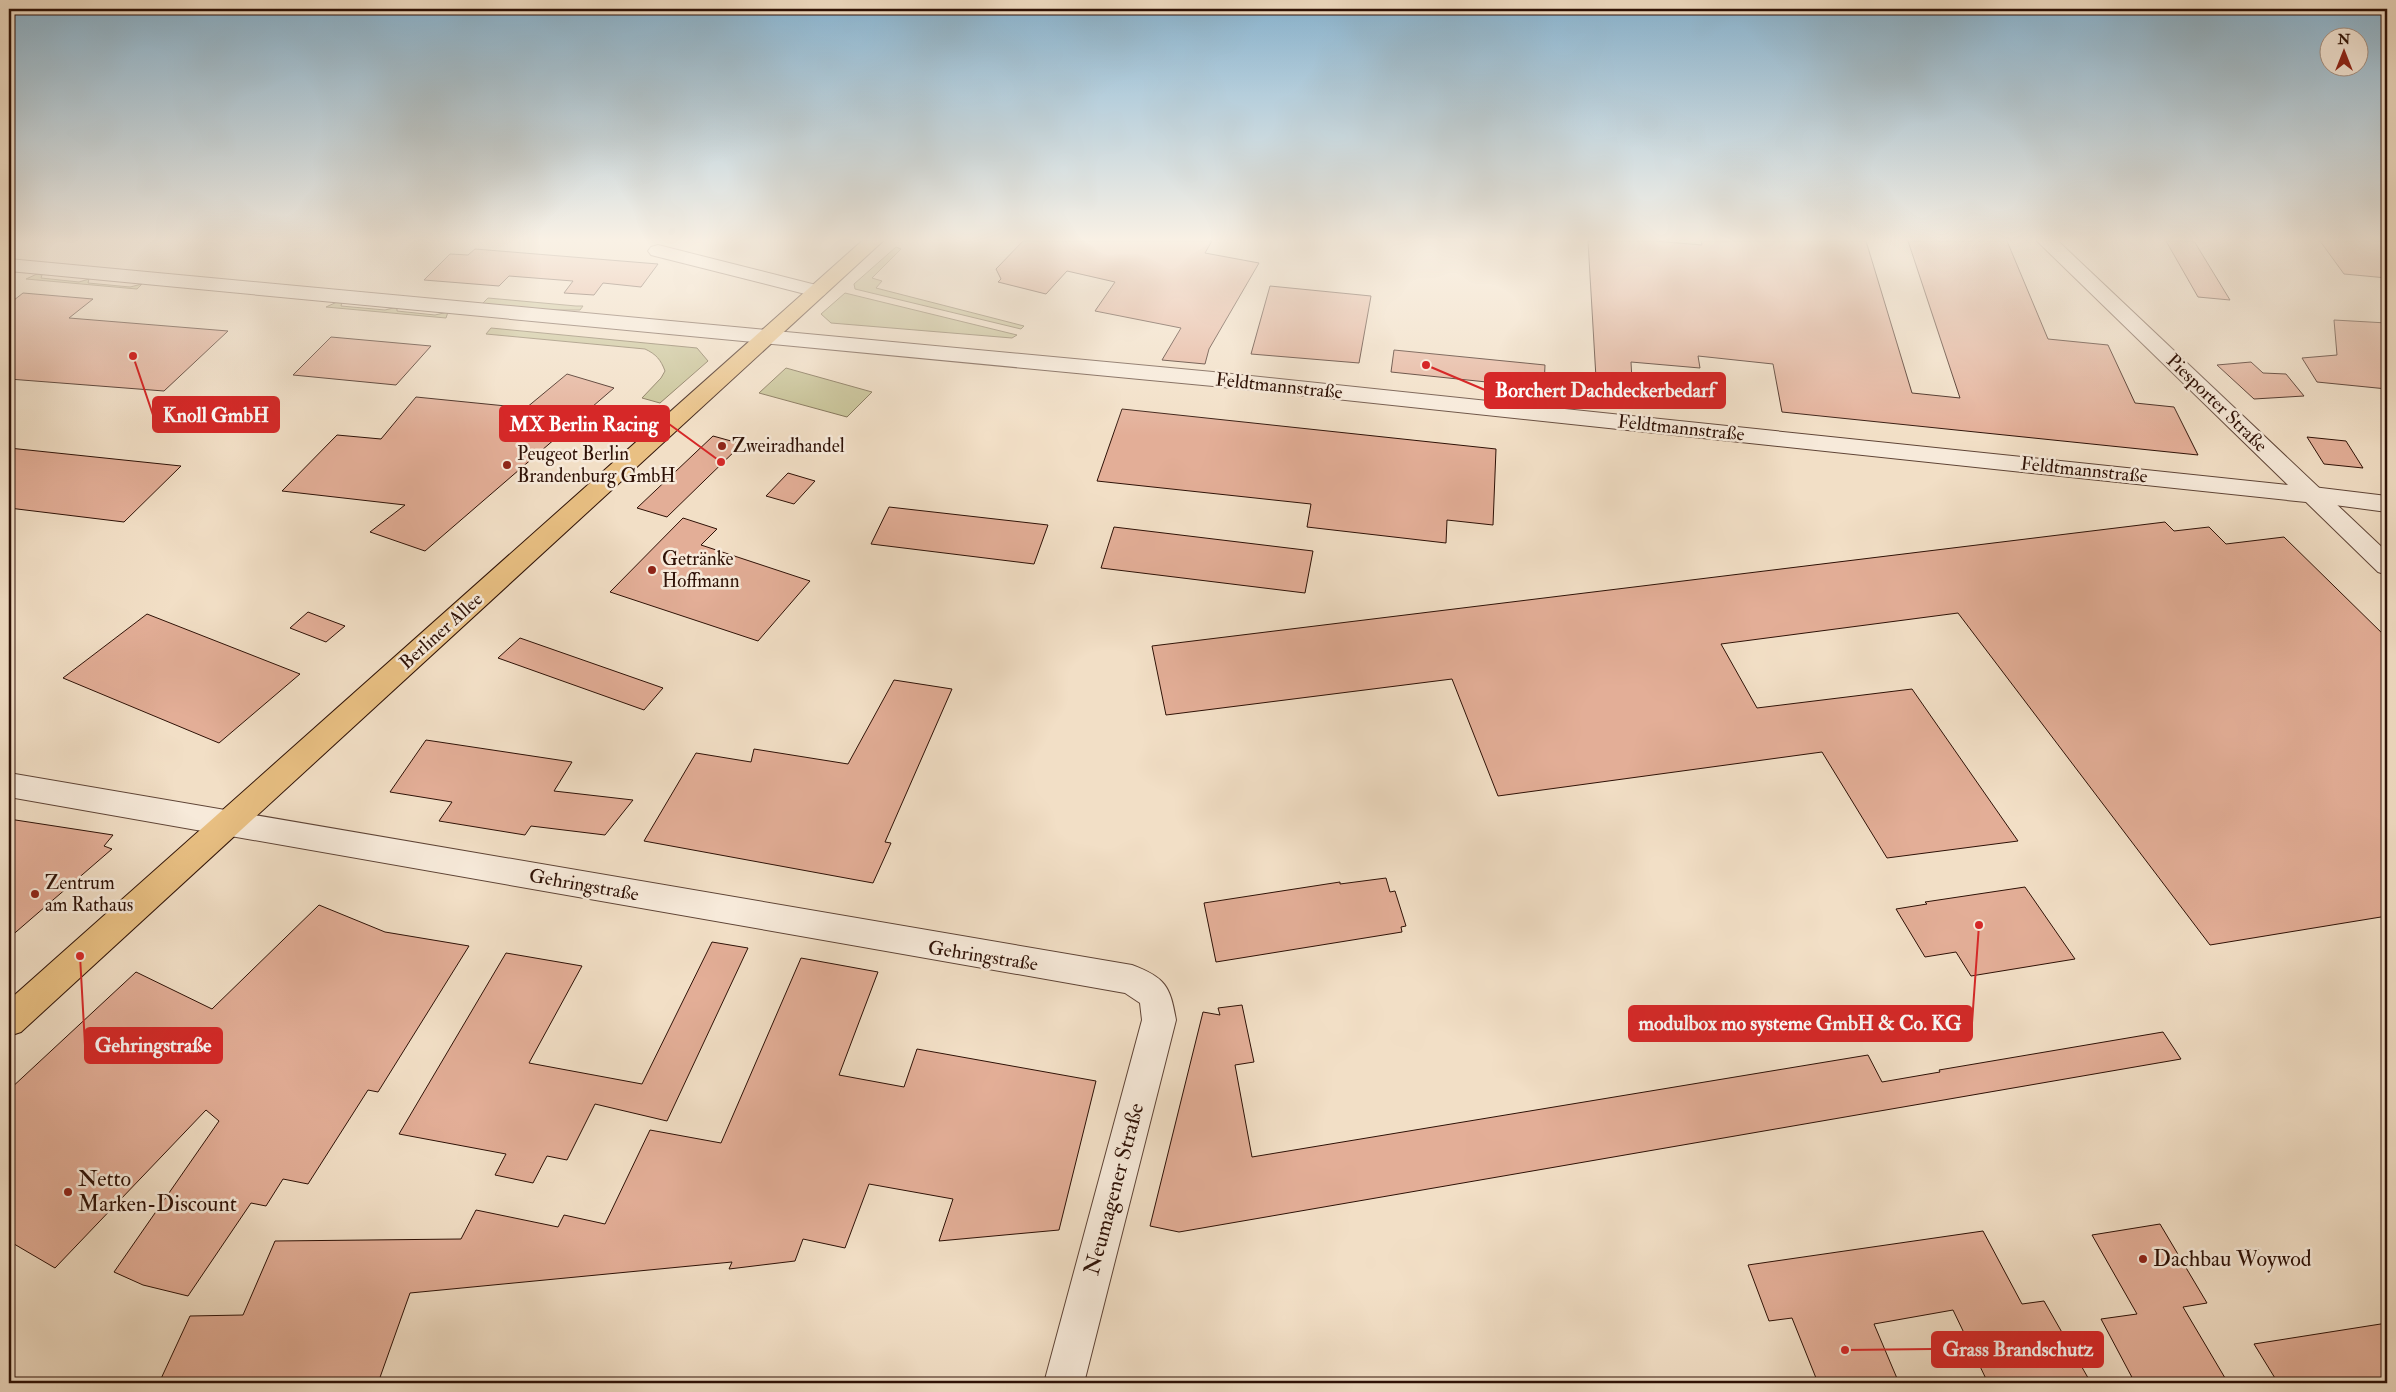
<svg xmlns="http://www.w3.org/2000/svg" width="2396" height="1392" font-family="'IM FELL Double Pica',serif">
<rect width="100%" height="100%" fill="#f2dfc6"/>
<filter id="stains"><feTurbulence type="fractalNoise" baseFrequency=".004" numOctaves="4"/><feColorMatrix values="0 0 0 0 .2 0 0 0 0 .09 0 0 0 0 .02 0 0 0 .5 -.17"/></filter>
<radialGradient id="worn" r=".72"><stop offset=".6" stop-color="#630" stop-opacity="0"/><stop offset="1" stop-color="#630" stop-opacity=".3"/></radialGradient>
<path fill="#c3bf90" stroke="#78684b" d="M 896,247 L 901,249 L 872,278 L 882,281 L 876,288 L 1024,326 L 1021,329 L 855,289 L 854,284 Z
M 37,274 L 42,275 L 41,278 L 79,282 L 89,279 L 88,283 L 130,287 L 142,284 L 137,289 L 26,279 Z
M 845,293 L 1017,335 L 1012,338 L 831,323 L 821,314 Z
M 488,298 L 576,306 L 583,306 L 580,310 L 551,310 L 482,304 Z
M 337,302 L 342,302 L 341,306 L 385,310 L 397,307 L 397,311 L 435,315 L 448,312 L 446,318 L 326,307 Z
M 491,328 L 697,348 L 708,361 L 660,403 L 642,398 L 661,378 L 665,371 C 661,360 656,354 645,349 L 486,334 Z
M 786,368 L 872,392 L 847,417 L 759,393 Z"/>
<path fill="#e3ae97" stroke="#2e1106" d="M 1023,241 L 1212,241 L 1205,253 L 1259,263 L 1209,349 L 1205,364 L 1162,360 L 1181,328 L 1095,311 L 1115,282 L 1067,271 L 1046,294 L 998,282 L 1001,279 L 996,269 Z
M 1588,241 L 1655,241 L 1702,245 L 1701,241 L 1866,241 L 1912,393 L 1960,398 L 1908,241 L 2007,241 L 2048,339 L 2108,345 L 2135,403 L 2174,407 L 2198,455 L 1782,412 L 1773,364 L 1698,356 L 1700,368 L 1631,362 L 1633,399 L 1597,395 Z
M 2166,241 L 2194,241 L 2230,300 L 2198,297 Z
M 2320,241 L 2387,241 L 2387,278 L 2344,274 Z
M 475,249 L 658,264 L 641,287 L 603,283 L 594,295 L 564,293 L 573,281 L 509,276 L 499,286 L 424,280 L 450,254 L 468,255 Z
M 1270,286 L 1371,296 L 1359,363 L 1251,354 Z
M 23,293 L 93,299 L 69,318 L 228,331 L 164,391 L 9,379 L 9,304 Z
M 2334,320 L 2387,323 L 2387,389 L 2317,382 L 2302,358 L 2337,355 Z
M 331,337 L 431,346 L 396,385 L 293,375 Z
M 1394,350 L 1545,365 L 1544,388 L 1391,372 Z
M 2251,362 L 2263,373 L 2286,374 L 2304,396 L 2254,399 L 2217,365 Z
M 567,374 L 614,388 L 425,551 L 370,532 L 405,505 L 282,491 L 337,435 L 381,439 L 416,397 L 526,408 Z
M 1122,409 L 1496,449 L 1493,525 L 1447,520 L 1446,543 L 1307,527 L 1311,504 L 1097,481 Z
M 713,436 L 742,444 L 667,517 L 637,508 Z
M 2307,437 L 2346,441 L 2363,468 L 2324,464 Z
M 9,448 L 181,466 L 124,522 L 9,508 Z
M 788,473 L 815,481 L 794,504 L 766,496 Z
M 889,507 L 1048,525 L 1034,564 L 871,544 Z
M 683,518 L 717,529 L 701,545 L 810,581 L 758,641 L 610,592 Z
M 2165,522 L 2174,531 L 2209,527 L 2226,544 L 2284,537 L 2387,638 L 2387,916 L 2210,945 L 1958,613 L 1721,644 L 1757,708 L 1912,689 L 2018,841 L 1887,858 L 1822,752 L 1498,796 L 1452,679 L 1166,715 L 1152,646 Z
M 1114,527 L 1313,551 L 1305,593 L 1101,568 Z
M 308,612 L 321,617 L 345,626 L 326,642 L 290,628 Z
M 147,614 L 300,674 L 219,743 L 63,678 Z
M 520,638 L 663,688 L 644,710 L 498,658 Z
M 894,680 L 952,689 L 885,842 L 891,843 L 873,883 L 644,841 L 696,753 L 751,762 L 754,749 L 848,764 Z
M 426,740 L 572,762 L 554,791 L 633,800 L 605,835 L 531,826 L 525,835 L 439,821 L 452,802 L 390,792 Z
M 9,819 L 113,835 L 104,846 L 112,849 L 9,938 Z
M 1386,878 L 1390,892 L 1395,891 L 1406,926 L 1401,927 L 1402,932 L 1216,962 L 1204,903 L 1340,882 L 1340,884 Z
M 2025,887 L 2075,959 L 1971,976 L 1956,952 L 1925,957 L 1896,909 L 1927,904 L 1925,902 Z
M 319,905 L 385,932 L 469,946 L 378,1092 L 368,1090 L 308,1184 L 283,1179 L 266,1206 L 251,1203 L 188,1296 L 143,1285 L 114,1272 L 219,1121 L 206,1110 L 55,1268 L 9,1241 L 9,1090 L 136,972 L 212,1009 Z
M 712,942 L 748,948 L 667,1121 L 595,1104 L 567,1160 L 547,1156 L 533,1183 L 495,1175 L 506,1154 L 399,1134 L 506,953 L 582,966 L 529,1063 L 642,1084 Z
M 801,958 L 878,972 L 839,1075 L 904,1087 L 917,1049 L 1096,1081 L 1059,1230 L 939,1241 L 953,1199 L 869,1184 L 845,1248 L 803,1239 L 795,1261 L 729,1269 L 732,1262 L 410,1293 L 378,1383 L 159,1383 L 190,1316 L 243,1315 L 275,1241 L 461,1239 L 476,1210 L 558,1227 L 564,1215 L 605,1224 L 650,1130 L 721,1143 Z
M 1242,1005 L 1254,1062 L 1235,1065 L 1252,1157 L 1868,1055 L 1882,1082 L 1940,1072 L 1939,1070 L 2163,1032 L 2181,1059 L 1179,1232 L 1150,1226 L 1203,1012 L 1220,1015 L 1218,1008 Z
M 2160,1224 L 2207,1303 L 2183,1307 L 2228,1383 L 2135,1383 L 2101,1319 L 2137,1314 L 2092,1235 Z
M 1983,1231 L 2022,1304 L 2044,1301 L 2091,1383 L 1988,1383 L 1953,1310 L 1874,1324 L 1899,1383 L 1818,1383 L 1792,1318 L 1769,1321 L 1748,1265 Z
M 2387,1323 L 2387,1383 L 2278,1383 L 2254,1344 Z"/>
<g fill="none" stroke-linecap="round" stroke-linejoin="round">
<g stroke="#5f4436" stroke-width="2">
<path id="minor" d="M 658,245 L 824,287 L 827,291 L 824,295 L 817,297 L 651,255 L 648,251 L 651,247 Z
M 2313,487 L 2387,496 L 2387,512 L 2305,501 L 2301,495 L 2305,489 Z
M 9,773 L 1132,965 C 1166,978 1170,986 1176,1020 L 1084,1383 L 1044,1383 L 1142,1020 L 1140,1003 L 1125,993 L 9,797 Z"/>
</g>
<g stroke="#5f4436" stroke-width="2">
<path id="tertiary" d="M 2037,241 L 2058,241 L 2387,552 L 2387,575 L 2378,572 L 2306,502 L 1213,386 L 9,271 L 9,259 L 1213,372 L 2288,485 Z"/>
</g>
<g stroke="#2e1106" stroke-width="2">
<path id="primary" d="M 862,241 L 883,241 L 21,1032 L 9,1036 L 9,1000 Z"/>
</g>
<use href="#minor" fill="#f7eada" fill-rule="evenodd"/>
<use href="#tertiary" fill="#f7eada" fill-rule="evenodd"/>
<use href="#primary" fill="#e9c083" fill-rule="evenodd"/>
</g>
<linearGradient id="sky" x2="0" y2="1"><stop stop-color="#89b7d5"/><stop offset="0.55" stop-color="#f9f1e5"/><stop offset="1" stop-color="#f9f1e5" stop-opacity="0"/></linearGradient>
<rect width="2396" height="436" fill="url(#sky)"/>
<g fill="#8f2418" stroke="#f7eada" stroke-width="2">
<circle cx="722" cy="446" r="5"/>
<circle cx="507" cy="465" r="5"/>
<circle cx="652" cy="570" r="5"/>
<circle cx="35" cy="894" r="5"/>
<circle cx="68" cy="1192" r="5"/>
<circle cx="2143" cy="1259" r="5"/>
</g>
<g text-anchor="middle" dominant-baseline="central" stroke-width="5" stroke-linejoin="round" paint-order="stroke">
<g font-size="19" fill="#2e1106" stroke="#f7eada">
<text transform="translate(1279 386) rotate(6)">Feldtmannstraße</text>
<text transform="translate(2217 403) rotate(44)">Piesporter Straße</text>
<text transform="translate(1681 428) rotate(6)">Feldtmannstraße</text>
<text transform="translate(2084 470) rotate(6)">Feldtmannstraße</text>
<text transform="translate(441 631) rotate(-42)">Berliner Allee</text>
<text transform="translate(584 885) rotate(10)">Gehringstraße</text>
<text transform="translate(983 956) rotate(9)">Gehringstraße</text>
</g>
<g font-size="19" fill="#2e1106" stroke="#f7eada" text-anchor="start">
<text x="732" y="446">Zweiradhandel</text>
<text x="517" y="454">Peugeot Berlin<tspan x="517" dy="22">Brandenburg GmbH</tspan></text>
<text x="662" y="559">Getränke<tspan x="662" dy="22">Hoffmann</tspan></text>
<text x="45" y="883">Zentrum<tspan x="45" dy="22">am Rathaus</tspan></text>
</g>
<g font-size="22" fill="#2e1106" stroke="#f7eada" text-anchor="start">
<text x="78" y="1179">Netto<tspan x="78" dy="25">Marken-Discount</tspan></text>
<text x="2153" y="1259">Dachbau Woywod</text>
</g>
<g font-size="22" fill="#2e1106" stroke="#f7eada">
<text transform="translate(1114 1189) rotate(-75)">Neumagener Straße</text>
</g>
</g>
<path fill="none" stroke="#d62828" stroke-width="2" d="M1426 365L1485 390M133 356L153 415M721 462L669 424M1979 925L1972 1023M80 956L85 1045M1845 1350L1932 1349"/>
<g fill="#d62828" stroke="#f7eada" stroke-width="2">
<circle cx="1426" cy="365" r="5"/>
<circle cx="133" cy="356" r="5"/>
<circle cx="721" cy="462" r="5"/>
<circle cx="1979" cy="925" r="5"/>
<circle cx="80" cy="956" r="5"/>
<circle cx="1845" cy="1350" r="5"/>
</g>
<g fill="#d62828" stroke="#d62828" stroke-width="2">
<rect x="1485" y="373" width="240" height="35" rx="5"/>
<rect x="153" y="397" width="126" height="35" rx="5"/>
<rect x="500" y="406" width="169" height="35" rx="5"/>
<rect x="1629" y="1006" width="343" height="35" rx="5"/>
<rect x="85" y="1028" width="137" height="35" rx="5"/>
<rect x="1932" y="1332" width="171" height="35" rx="5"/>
</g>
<g font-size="20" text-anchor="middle" font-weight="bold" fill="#fff">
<text x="1605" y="397">Borchert Dachdeckerbedarf</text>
<text x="216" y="422">Knoll GmbH</text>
<text x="584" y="431">MX Berlin Racing</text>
<text x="1800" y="1030">modulbox mo systeme GmbH &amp; Co. KG</text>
<text x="153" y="1052">Gehringstraße</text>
<text x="2018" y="1356">Grass Brandschutz</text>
</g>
<rect width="2396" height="1392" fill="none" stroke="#f2dfc6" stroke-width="30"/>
<rect x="10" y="10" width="2376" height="1372" fill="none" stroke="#2e1106" stroke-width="2.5"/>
<rect x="15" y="15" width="2366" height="1362" fill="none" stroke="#2e1106"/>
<g transform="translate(2344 52)"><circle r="24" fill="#f7eada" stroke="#a79385"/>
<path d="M0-4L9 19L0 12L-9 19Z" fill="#8f2418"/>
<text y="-8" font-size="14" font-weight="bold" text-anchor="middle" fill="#2e1106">N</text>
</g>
<rect width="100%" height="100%" filter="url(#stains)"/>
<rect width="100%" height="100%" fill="url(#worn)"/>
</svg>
